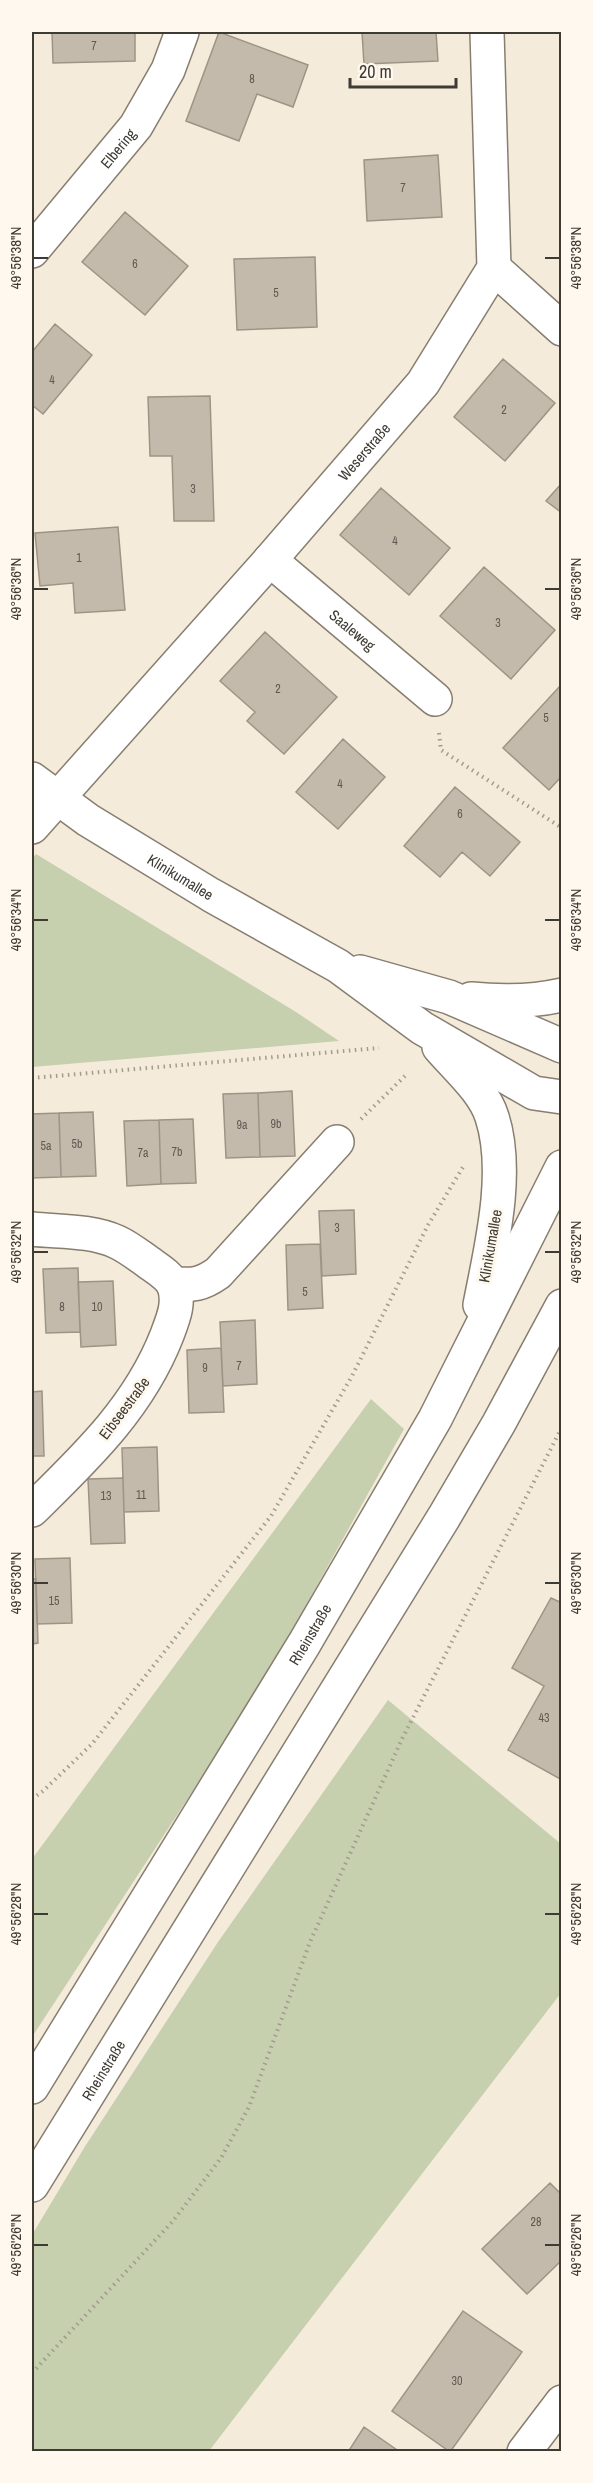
<svg xmlns="http://www.w3.org/2000/svg" width="593" height="2483" font-family="'Archivo Narrow',sans-serif">
<rect width="100%" height="100%" fill="#f5ebdb"/>
<path fill="#c6cfae" d="M 36,854 L 296,1012 L 339,1041 L 32,1067 L 32,859 Z
M 371,1399 L 404,1429 L 260,1688 L 32,2037 L 32,1859 Z
M 388,1700 L 561,1844 L 561,1993 L 209,2451 L 32,2451 L 32,2235 L 84,2148 L 218,1942 Z"/>
<path fill="#c4baab" stroke="#9e9486" stroke-width="1.5" d="M 52,32 L 135,32 L 135,61 L 53,63 Z
M 219,32 L 308,65 L 293,107 L 257,94 L 239,141 L 186,121 Z
M 362,32 L 436,32 L 438,61 L 364,64 Z
M 438,155 L 442,217 L 367,221 L 364,160 Z
M 125,212 L 188,266 L 145,315 L 82,262 Z
M 315,257 L 317,327 L 237,330 L 234,259 Z
M 55,324 L 92,355 L 43,414 L 32,405 L 32,352 Z
M 503,359 L 555,403 L 505,461 L 454,417 Z
M 210,396 L 214,521 L 174,521 L 172,456 L 150,456 L 148,397 Z
M 562,483 L 562,513 L 546,501 Z
M 381,488 L 450,548 L 409,595 L 340,535 Z
M 118,527 L 125,610 L 75,613 L 73,583 L 40,586 L 35,533 Z
M 484,567 L 555,630 L 511,679 L 440,616 Z
M 265,632 L 337,697 L 284,754 L 247,721 L 255,712 L 220,681 Z
M 560,686 L 562,688 L 562,776 L 549,790 L 503,748 Z
M 343,739 L 385,777 L 338,829 L 296,792 Z
M 455,787 L 520,842 L 490,876 L 462,852 L 440,877 L 404,846 Z
M 292,1091 L 295,1156 L 260,1157 L 258,1093 Z
M 258,1093 L 260,1157 L 226,1158 L 223,1094 Z
M 93,1112 L 96,1176 L 61,1177 L 59,1113 Z
M 59,1113 L 61,1177 L 32,1178 L 32,1114 Z
M 193,1119 L 196,1183 L 161,1184 L 159,1120 Z
M 159,1120 L 161,1184 L 127,1186 L 124,1121 Z
M 354,1210 L 356,1274 L 322,1276 L 319,1211 Z
M 320,1244 L 323,1308 L 288,1310 L 286,1245 Z
M 78,1268 L 80,1332 L 46,1333 L 43,1269 Z
M 113,1281 L 116,1345 L 81,1347 L 78,1282 Z
M 255,1320 L 257,1384 L 223,1386 L 220,1322 Z
M 221,1348 L 224,1412 L 189,1413 L 187,1350 Z
M 42,1391 L 44,1456 L 32,1456 L 32,1392 Z
M 157,1447 L 159,1511 L 124,1512 L 122,1448 Z
M 123,1478 L 125,1543 L 91,1544 L 88,1479 Z
M 70,1558 L 72,1623 L 37,1624 L 35,1559 Z
M 32,1579 L 36,1579 L 38,1643 L 32,1644 Z
M 551,1598 L 562,1603 L 562,1780 L 508,1750 L 544,1686 L 512,1668 Z
M 550,2183 L 562,2195 L 562,2260 L 527,2294 L 482,2249 Z
M 463,2311 L 522,2352 L 450,2452 L 392,2411 Z
M 364,2427 L 400,2452 L 348,2452 Z"/>
<g fill="none" stroke-linecap="round" stroke-linejoin="round">
<g stroke="#877e70" stroke-width="36">
<g id="minor">
<path id="s1" d="M 32,251 L 136,126 L 168,70 L 182,32"/>
<path d="M 494,268 L 562,329"/>
<path id="s2" d="M 270,560 L 435,699"/>
<path id="s3" d="M 32,827 L 270,560 L 423,383 L 494,268 L 487,32"/>
<path d="M 32,1229 C 59,1232 91,1230 117,1242 C 128,1247 138,1255 148,1262 C 156,1268 170,1276 174,1286 C 180,1303 173,1319 167,1335 C 139,1407 86,1457 32,1510"/>
<path d="M 173,1284 C 194,1285 201,1285 218,1273 L 337,1142"/>
<path d="M 524,2452 L 562,2402"/>
</g>
</g>
<g stroke="#877e70" stroke-width="36">
<g id="tertiary">
<path id="s4" d="M 32,779 L 88,820 L 211,895 L 338,966 L 422,1028 L 534,1093 L 562,1097"/>
<path d="M 360,972 L 449,997 L 562,1046"/>
<path d="M 471,999 C 502,1002 531,1002 562,995"/>
<path d="M 439,1047 C 457,1068 484,1091 492,1117 C 510,1173 491,1248 480,1305"/>
<path id="s5" d="M 32,2087 L 304,1644 L 435,1419 L 562,1167"/>
<path id="s6" d="M 32,2185 L 444,1517 L 499,1423 L 562,1306"/>
</g>
</g>
<path stroke="#a29b8f" stroke-width="4" stroke-dasharray="1.5 4.5" stroke-linecap="butt" d="M 439,733 L 441,750 L 562,828
M 32,1078 L 379,1048
M 361,1119 L 407,1074
M 32,1799 L 43,1791 L 92,1744 L 271,1516 L 352,1376 L 428,1225 L 463,1167
M 32,2373 L 173,2221 L 221,2158 L 249,2107 L 310,1942 L 402,1739 L 562,1427"/>
<use href="#minor" stroke="#fff" stroke-width="33"/>
<use href="#tertiary" stroke="#fff" stroke-width="33"/>
</g>
<path fill="none" stroke="#3e3a34" stroke-width="2" d="M 33,258 L 48,258M 545,258 L 560,258M 33,589 L 48,589M 545,589 L 560,589M 33,920 L 48,920M 545,920 L 560,920M 33,1252 L 48,1252M 545,1252 L 560,1252M 33,1583 L 48,1583M 545,1583 L 560,1583M 33,1914 L 48,1914M 545,1914 L 560,1914M 33,2245 L 48,2245M 545,2245 L 560,2245"/>
<g text-anchor="middle" dominant-baseline="central" stroke-width="6" stroke-linejoin="round" paint-order="stroke">
<g font-size="12" fill="#605a52">
<text x="94" y="46">7</text>
<text x="252" y="79">8</text>
<text x="403" y="188">7</text>
<text x="135" y="264">6</text>
<text x="276" y="293">5</text>
<text x="52" y="380">4</text>
<text x="504" y="410">2</text>
<text x="193" y="489">3</text>
<text x="395" y="541">4</text>
<text x="79" y="558">1</text>
<text x="498" y="623">3</text>
<text x="278" y="689">2</text>
<text x="546" y="718">5</text>
<text x="340" y="784">4</text>
<text x="460" y="814">6</text>
<text x="276" y="1124">9b</text>
<text x="242" y="1125">9a</text>
<text x="77" y="1144">5b</text>
<text x="46" y="1146">5a</text>
<text x="177" y="1152">7b</text>
<text x="143" y="1153">7a</text>
<text x="337" y="1228">3</text>
<text x="305" y="1292">5</text>
<text x="62" y="1307">8</text>
<text x="97" y="1307">10</text>
<text x="239" y="1366">7</text>
<text x="205" y="1368">9</text>
<text x="141" y="1495">11</text>
<text x="106" y="1496">13</text>
<text x="54" y="1601">15</text>
<text x="544" y="1718">43</text>
<text x="536" y="2222">28</text>
<text x="457" y="2381">30</text>
</g>
<g font-size="15" fill="#3e3a34" stroke="#fff8ef">
<text stroke="none"><textPath href="#s1" startOffset="134">Elbering</textPath></text>
<text stroke="none"><textPath href="#s3" startOffset="501">Weserstraße</textPath></text>
<text stroke="none"><textPath href="#s2" startOffset="108">Saaleweg</textPath></text>
<text stroke="none"><textPath href="#s4" startOffset="178">Klinikumallee</textPath></text>
<text transform="translate(490 1246) rotate(-80)">Klinikumallee</text>
<text transform="translate(124 1408) rotate(-53)">Eibseestraße</text>
<text stroke="none"><textPath href="#s5" startOffset="531">Rheinstraße</textPath></text>
<text stroke="none"><textPath href="#s6" startOffset="135">Rheinstraße</textPath></text>
</g>
</g>
<rect width="593" height="2483" fill="none" stroke="#fff8ef" stroke-width="66"/>
<path d="M350 78v9h106v-9" fill="none" stroke="#3e3a34" stroke-width="3"/>
<text x="359" y="78" font-size="18" fill="#3e3a34" stroke="#fff8ef" stroke-width="4.5" paint-order="stroke">20 m</text>
<rect x="33" y="33" width="527" height="2417" fill="none" stroke="#3e3a34" stroke-width="2"/>
<g font-size="15" text-anchor="middle" fill="#3e3a34">
<text transform="translate(16 258) rotate(-90)" y="5">49°56'38"N</text>
<text transform="translate(576 258) rotate(-90)" y="5">49°56'38"N</text>
<text transform="translate(16 589) rotate(-90)" y="5">49°56'36"N</text>
<text transform="translate(576 589) rotate(-90)" y="5">49°56'36"N</text>
<text transform="translate(16 920) rotate(-90)" y="5">49°56'34"N</text>
<text transform="translate(576 920) rotate(-90)" y="5">49°56'34"N</text>
<text transform="translate(16 1252) rotate(-90)" y="5">49°56'32"N</text>
<text transform="translate(576 1252) rotate(-90)" y="5">49°56'32"N</text>
<text transform="translate(16 1583) rotate(-90)" y="5">49°56'30"N</text>
<text transform="translate(576 1583) rotate(-90)" y="5">49°56'30"N</text>
<text transform="translate(16 1914) rotate(-90)" y="5">49°56'28"N</text>
<text transform="translate(576 1914) rotate(-90)" y="5">49°56'28"N</text>
<text transform="translate(16 2245) rotate(-90)" y="5">49°56'26"N</text>
<text transform="translate(576 2245) rotate(-90)" y="5">49°56'26"N</text>
</g>
</svg>
